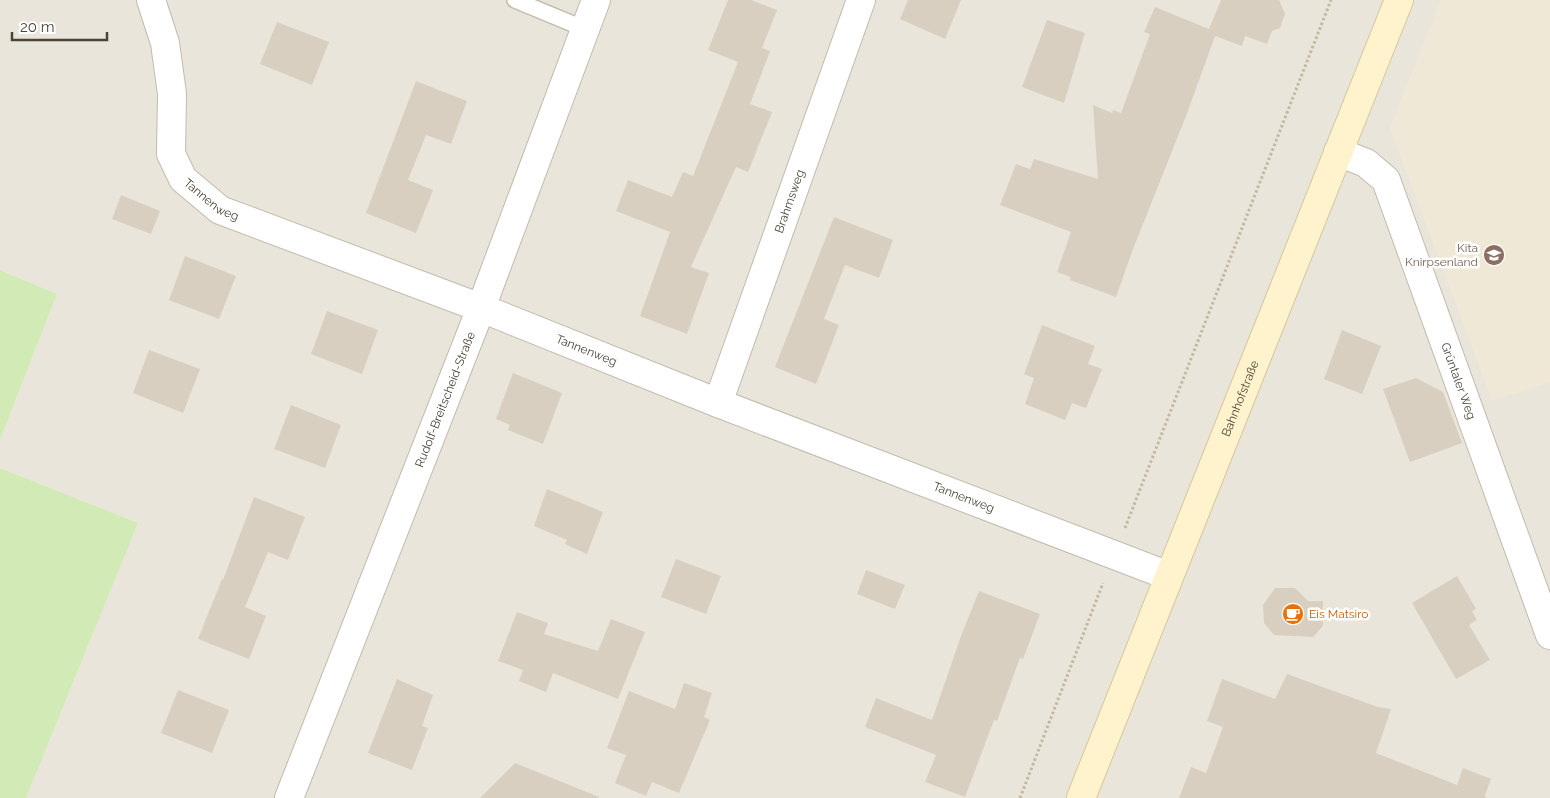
<svg xmlns="http://www.w3.org/2000/svg" width="1550" height="798" font-family="Raleway,sans-serif">
<rect width="100%" height="100%" fill="#f6f3ec"/>
<path fill="#eae5da" d="M 0,0 L 1550,0 L 1550,798 L 26,798 L 138,523 L 0,468 L 0,440 L 57,294 L 0,270 Z"/>
<path fill="#efe8d6" d="M 1441,0 L 1550,0 L 1550,382 L 1492,400 L 1390,128 Z"/>
<path fill="#d2eab5" d="M 0,270 L 57,294 L 0,440 Z
M 0,468 L 138,523 L 26,798 L 0,798 Z"/>
<path fill="#d8cfc1" d="M 728,0 L 751,0 L 777,10 L 762,48 L 770,51 L 750,104 L 772,112 L 748,172 L 736,167 L 691,267 L 709,273 L 687,334 L 640,316 L 670,232 L 616,211 L 628,180 L 672,197 L 683,172 L 693,176 L 738,62 L 708,50 Z
M 908,0 L 961,0 L 945,39 L 900,19 Z
M 1221,0 L 1279,0 L 1285,14 L 1280,28 L 1272,31 L 1267,44 L 1245,36 L 1242,46 L 1215,36 L 1186,116 L 1133,249 L 1116,297 L 1070,280 L 1071,277 L 1057,272 L 1071,232 L 1000,205 L 1016,164 L 1030,169 L 1034,159 L 1098,179 L 1093,105 L 1112,113 L 1113,110 L 1121,113 L 1150,34 L 1144,32 L 1155,7 L 1209,29 Z
M 1047,20 L 1085,33 L 1064,103 L 1022,87 Z
M 277,22 L 329,42 L 312,85 L 260,64 Z
M 416,81 L 467,101 L 451,144 L 426,135 L 408,180 L 433,190 L 416,233 L 366,213 Z
M 121,195 L 160,211 L 151,234 L 112,219 Z
M 834,217 L 893,240 L 879,278 L 845,265 L 824,319 L 839,325 L 816,384 L 775,367 Z
M 185,256 L 236,276 L 219,319 L 169,300 Z
M 327,311 L 378,330 L 362,374 L 311,354 Z
M 1042,325 L 1095,346 L 1088,364 L 1102,369 L 1086,408 L 1072,403 L 1065,420 L 1025,404 L 1034,378 L 1024,374 Z
M 1342,330 L 1381,346 L 1362,394 L 1324,379 Z
M 149,350 L 200,369 L 183,413 L 133,393 Z
M 513,373 L 562,393 L 543,444 L 508,430 L 510,425 L 496,419 Z
M 1416,378 L 1443,392 L 1462,443 L 1410,462 L 1383,389 Z
M 291,405 L 341,425 L 325,468 L 274,449 Z
M 547,489 L 603,512 L 587,554 L 565,544 L 567,540 L 534,526 Z
M 254,497 L 305,517 L 288,560 L 268,552 L 245,607 L 266,616 L 249,659 L 198,639 L 222,579 L 223,580 Z
M 676,559 L 721,576 L 706,614 L 661,597 Z
M 866,570 L 905,585 L 895,609 L 857,594 Z
M 1457,576 L 1476,609 L 1472,611 L 1477,620 L 1469,625 L 1490,660 L 1456,679 L 1412,603 Z
M 1275,588 L 1295,588 L 1308,601 L 1323,601 L 1323,626 L 1313,637 L 1274,635 L 1264,623 L 1263,605 Z
M 979,591 L 1040,614 L 1023,659 L 1020,658 L 997,721 L 994,720 L 965,797 L 925,782 L 936,755 L 865,727 L 876,698 L 932,720 L 961,636 Z
M 517,612 L 548,623 L 544,634 L 598,651 L 611,619 L 645,632 L 618,699 L 553,673 L 546,692 L 519,681 L 523,670 L 498,661 Z
M 1287,674 L 1378,707 L 1391,709 L 1376,753 L 1457,785 L 1463,768 L 1491,779 L 1485,795 L 1486,798 L 1179,798 L 1191,767 L 1206,773 L 1223,727 L 1207,721 L 1222,679 L 1275,699 Z
M 397,679 L 433,695 L 422,726 L 428,728 L 412,770 L 368,753 Z
M 684,683 L 712,693 L 704,717 L 710,720 L 679,793 L 652,782 L 646,796 L 615,783 L 626,755 L 607,748 L 629,691 L 675,709 Z
M 178,690 L 229,710 L 212,753 L 161,733 Z
M 515,763 L 599,797 L 599,798 L 480,798 Z"/>
<g fill="none" stroke-linecap="round" stroke-linejoin="round">
<g stroke="#c2bbae" stroke-width="18">
<path id="lane" d="M 515,0 L 585,29"/>
</g>
<g stroke="#c2bbae" stroke-width="30">
<g id="street">
<path id="s1" d="M 151,0 L 165,43 L 172,94 L 171,154 L 183,179 L 220,210 L 481,308 L 718,403 L 1169,576"/>
<path id="s2" d="M 1338,152 L 1366,163 L 1386,180 L 1550,635"/>
<path id="s3" d="M 718,403 L 861,0"/>
<path id="s4" d="M 289,798 L 481,308 L 596,0"/>
</g>
</g>
<g stroke="#d6c79b" stroke-width="30">
<g id="secondary">
<path id="s5" d="M 1081,798 L 1399,0"/>
</g>
</g>
<path stroke="#c4b79f" stroke-width="3" stroke-dasharray="2.5 2.5" stroke-linecap="butt" d="M 1125,528 L 1331,0
M 1020,798 L 1103,583"/>
<use href="#lane" stroke="#fff" stroke-width="15"/>
<use href="#street" stroke="#fff" stroke-width="28"/>
<use href="#secondary" stroke="#fff3cd" stroke-width="28"/>
</g>
<defs>
<g id="school-disc" transform="scale(1.125)"><circle r="9.5" fill="#8d6e63" stroke="#fff"/><path d="M0-5L7-2L0 1L-7-2ZM-4 1L0 2.5L4 1V4Q0 6-4 4Z" fill="#fff"/></g>
<g id="cafe-disc" transform="scale(1.125)"><circle r="9.5" fill="#e8710a" stroke="#fff"/><path d="M-5.5-4.5H6V0H3Q3 3.5 0 3.5H-2.5Q-5.5 3.5-5.5 0ZM3-3.2v2h1.7v-2ZM-6 4.5H4V6H-6Z" fill="#fff"/></g>
</defs>
<g fill-rule="evenodd">
<use href="#school-disc" x="1494" y="255"/>
<use href="#cafe-disc" x="1293" y="614"/>
</g>
<g text-anchor="middle" dominant-baseline="central" stroke-width="5" stroke-linejoin="round" paint-order="stroke">
<g font-size="12" fill="#4b4439" stroke="#fff">
<text stroke="none"><textPath href="#s1" startOffset="220">Tannenweg</textPath></text>
<text stroke="none"><textPath href="#s3" startOffset="214">Brahmsweg</textPath></text>
<text stroke="none"><textPath href="#s1" startOffset="625">Tannenweg</textPath></text>
<text stroke="none"><textPath href="#s2" startOffset="270">Grüntaler Weg</textPath></text>
<text stroke="none"><textPath href="#s5" startOffset="430">Bahnhofstraße</textPath></text>
<text stroke="none"><textPath href="#s4" startOffset="428">Rudolf-Breitscheid-Straße</textPath></text>
<text stroke="none"><textPath href="#s1" startOffset="1030">Tannenweg</textPath></text>
</g>
<g font-size="12" fill="#785e54" stroke="#fff" text-anchor="end">
<text x="1478" y="248">Kita<tspan x="1478" dy="14">Knirpsenland</tspan></text>
</g>
<g font-size="12" fill="#c56008" stroke="#fff" text-anchor="start">
<text x="1309" y="614">Eis Matsiro</text>
</g>
</g>
<path d="M12 32v8h95v-8" fill="none" stroke="#4b4439" stroke-width="2.5"/>
<text x="20" y="32" font-size="15" fill="#4b4439" stroke="#ffffff" stroke-width="4" paint-order="stroke">20 m</text>
</svg>
